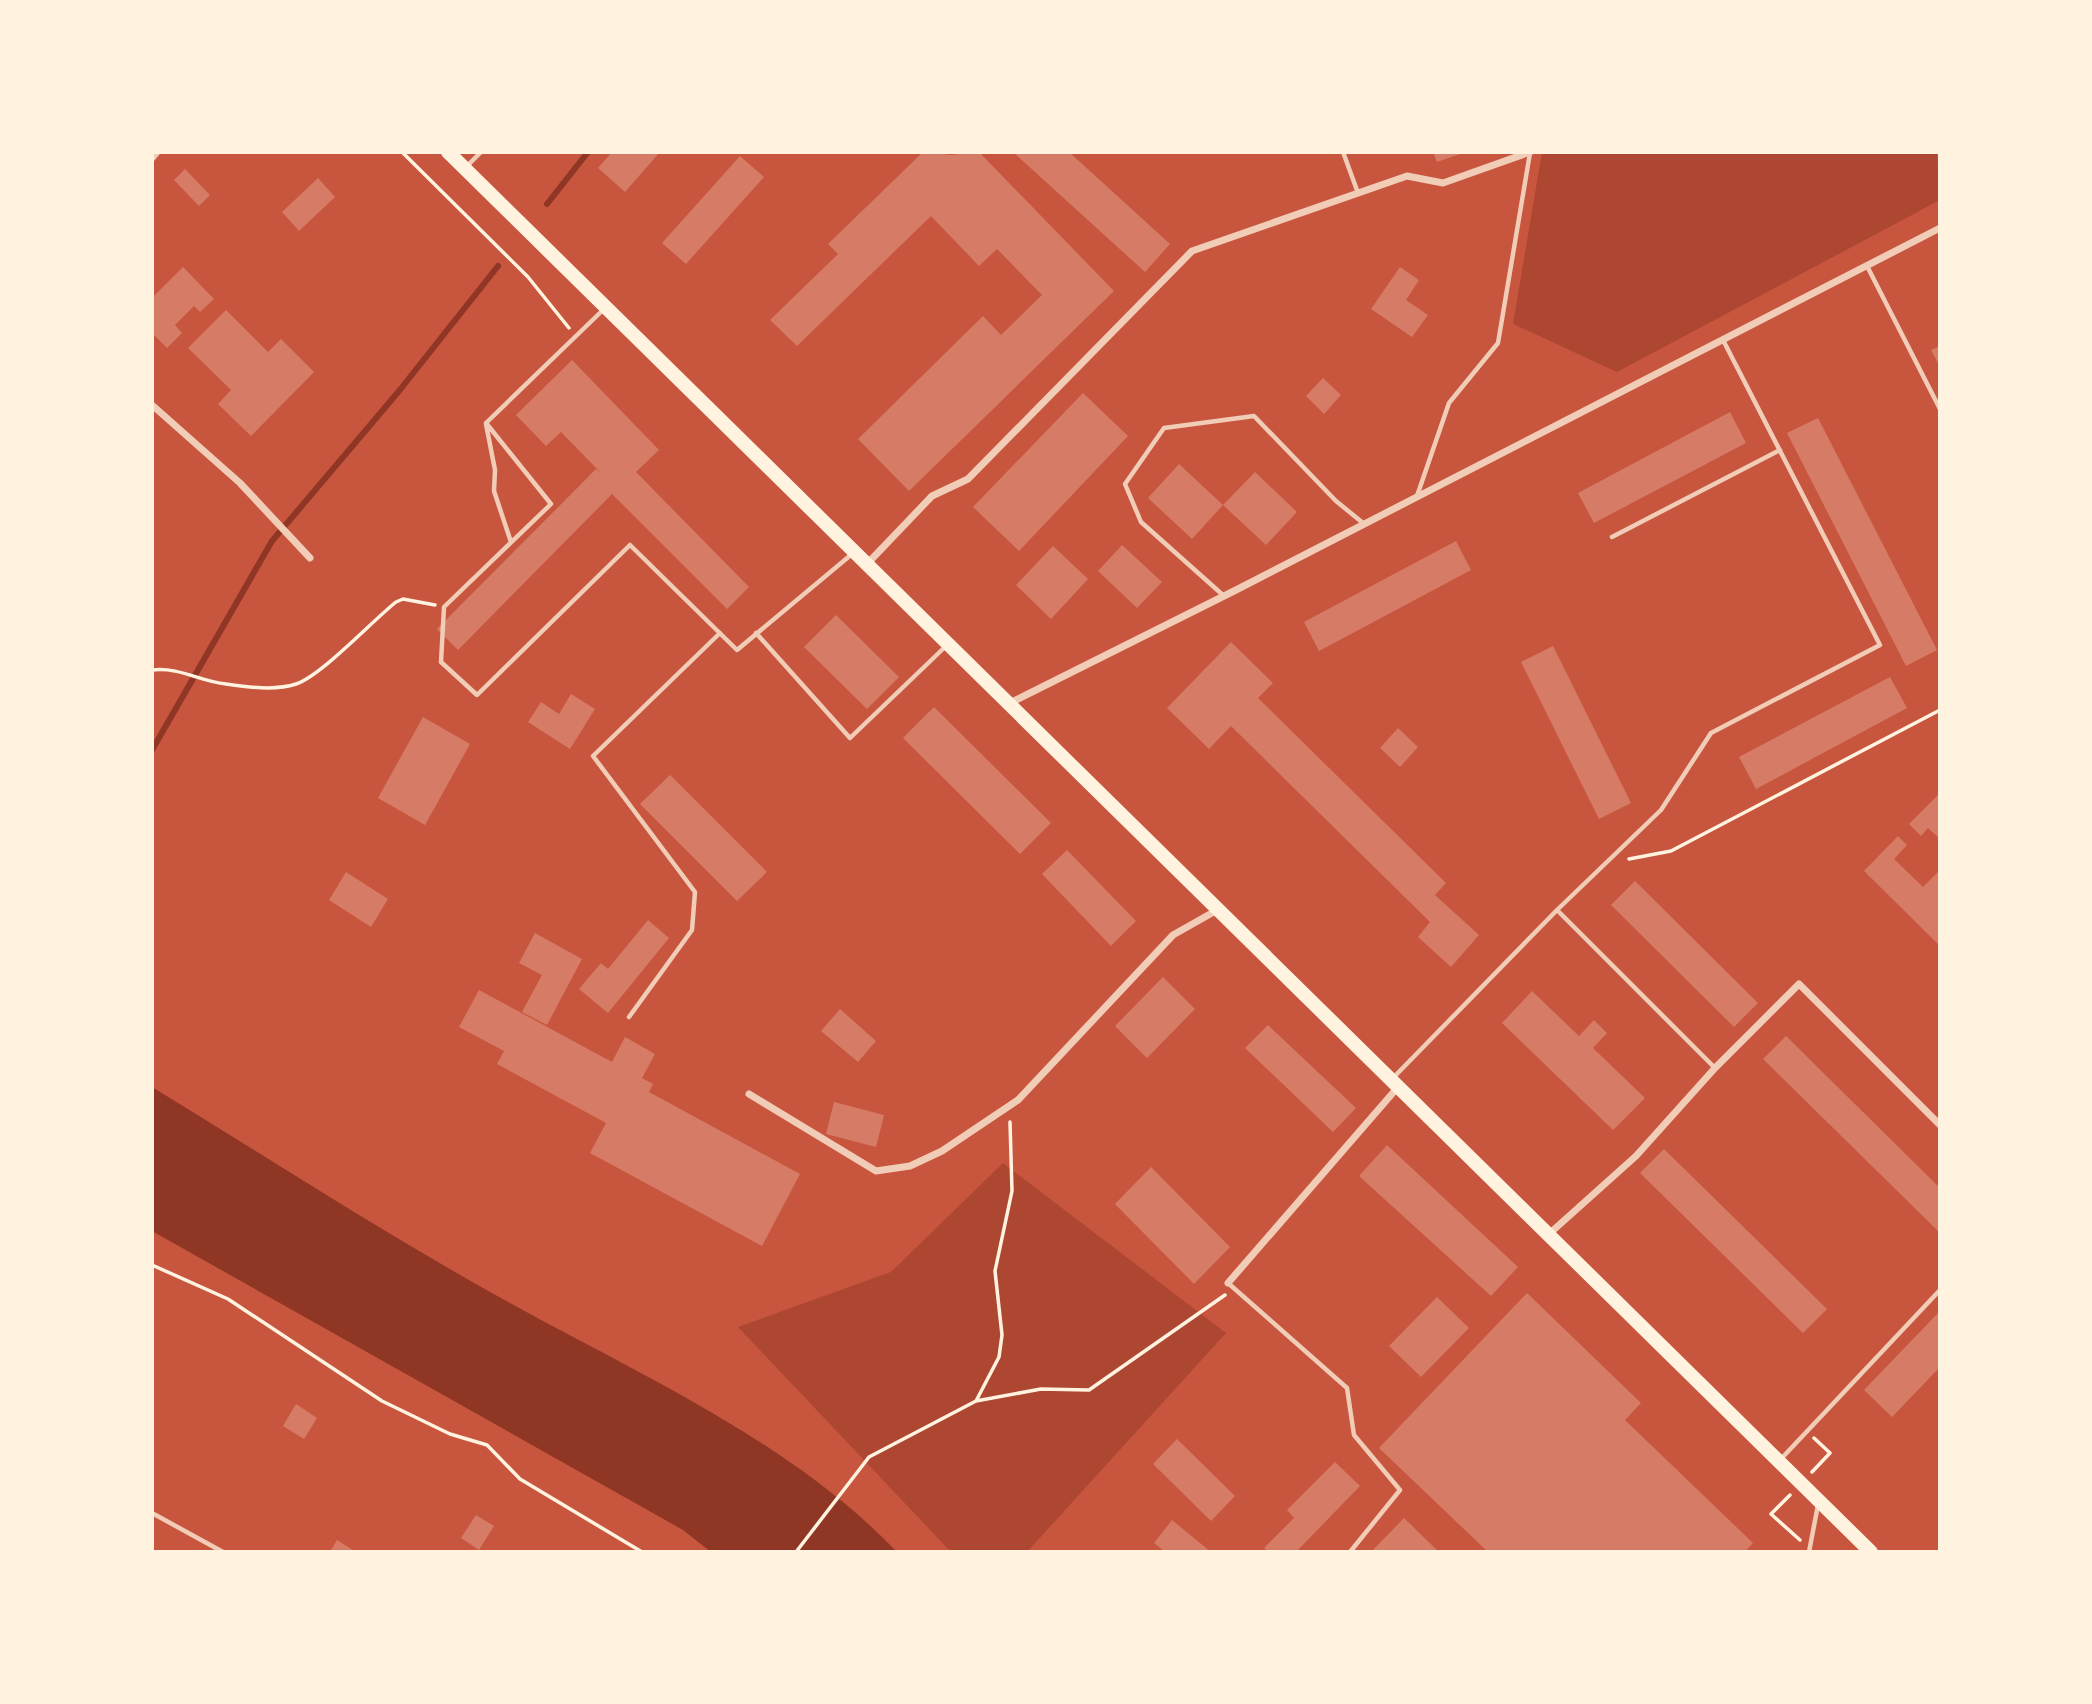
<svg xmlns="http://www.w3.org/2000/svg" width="2092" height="1704" font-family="Lato,sans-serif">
<rect width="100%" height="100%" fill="#c8553d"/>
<path fill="#ae4732" d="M 1542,152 L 1937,152 L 1940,200 L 1617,372 L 1513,324 Z
M 1003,1163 L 1226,1333 L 1027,1552 L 951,1552 L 738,1327 L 891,1272 Z"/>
<path fill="#8f3625" d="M 152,1087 C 262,1154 371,1225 483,1288 C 622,1367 785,1435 897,1552 L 711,1552 L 683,1530 L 152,1231 Z"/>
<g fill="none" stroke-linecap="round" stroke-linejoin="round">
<path stroke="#8f3625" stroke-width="6" d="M 547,204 L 588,152
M 152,750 L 272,541 L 399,391 L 498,266"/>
</g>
<path fill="#d67c66" d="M 612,152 L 660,152 L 625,192 L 598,168 Z
M 923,152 L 951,155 L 979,152 L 1114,291 L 909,491 L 858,439 L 983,316 L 1001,335 L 1042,295 L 997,249 L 979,266 L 931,216 L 797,346 L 770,320 L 838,254 L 828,244 Z
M 1013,152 L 1069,152 L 1170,244 L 1145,272 Z
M 1433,152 L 1463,152 L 1463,153 L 1437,162 Z
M 740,156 L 764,177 L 686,264 L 662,243 Z
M 185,169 L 210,195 L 199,206 L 174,180 Z
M 318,178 L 335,197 L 299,231 L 282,212 Z
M 183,267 L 214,299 L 200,312 L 194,306 L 175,325 L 182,333 L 167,348 L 152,333 L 152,298 Z
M 1400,267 L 1419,280 L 1406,300 L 1428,315 L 1412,337 L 1371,309 Z
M 226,310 L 268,352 L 281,339 L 314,372 L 251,436 L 218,404 L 231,390 L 188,348 Z
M 1940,346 L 1940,367 L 1931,350 Z
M 572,360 L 659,450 L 636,472 L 749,587 L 727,609 L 612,494 L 458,650 L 437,629 L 596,469 L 602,474 L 561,432 L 546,446 L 516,415 Z
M 1323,378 L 1341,395 L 1324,414 L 1306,396 Z
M 1083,393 L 1128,436 L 1019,551 L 973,507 Z
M 1730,412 L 1746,443 L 1594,523 L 1578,493 Z
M 1818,418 L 1937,650 L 1906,666 L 1787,433 Z
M 1179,464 L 1223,505 L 1192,539 L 1148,498 Z
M 1255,472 L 1297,512 L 1266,545 L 1223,505 Z
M 1456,541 L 1471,570 L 1319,651 L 1304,622 Z
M 1122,545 L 1162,582 L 1137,608 L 1098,571 Z
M 1053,546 L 1088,579 L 1051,619 L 1016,585 Z
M 836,615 L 899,677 L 867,709 L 804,647 Z
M 1231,642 L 1273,683 L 1258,698 L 1446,883 L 1435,895 L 1479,935 L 1451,967 L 1418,937 L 1430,922 L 1231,726 L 1209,749 L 1167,708 Z
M 1553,646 L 1631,803 L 1599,819 L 1521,662 Z
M 1890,677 L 1907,708 L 1756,789 L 1739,757 Z
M 571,694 L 595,709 L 570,749 L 528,722 L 541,702 L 559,714 Z
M 934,707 L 1051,823 L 1020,854 L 903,738 Z
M 423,717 L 470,744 L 425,825 L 378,798 Z
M 1398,728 L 1418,747 L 1400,767 L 1380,748 Z
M 670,775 L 767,872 L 737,901 L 640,804 Z
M 1940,793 L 1940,839 L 1928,828 L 1921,836 L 1909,824 Z
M 1898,836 L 1907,845 L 1894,859 L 1923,887 L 1940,870 L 1940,946 L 1864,871 Z
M 1067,850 L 1136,921 L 1111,946 L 1042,874 Z
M 346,872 L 388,899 L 371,927 L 329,900 Z
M 1635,881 L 1758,1003 L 1734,1027 L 1611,905 Z
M 648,920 L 669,938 L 608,1013 L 579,989 L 601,963 L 608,969 Z
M 535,933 L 582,959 L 547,1025 L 522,1012 L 542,975 L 519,963 Z
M 1163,977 L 1195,1009 L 1147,1058 L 1115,1026 Z
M 479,990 L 612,1062 L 625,1037 L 655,1054 L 642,1078 L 653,1084 L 649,1092 L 800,1174 L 762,1246 L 590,1153 L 606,1123 L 497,1064 L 504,1051 L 459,1027 Z
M 1532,991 L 1579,1036 L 1594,1020 L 1607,1033 L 1593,1048 L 1645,1098 L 1613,1130 L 1502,1023 Z
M 840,1009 L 876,1041 L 858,1062 L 821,1031 Z
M 1268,1025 L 1356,1108 L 1333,1132 L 1245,1048 Z
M 1786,1036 L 1940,1188 L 1938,1231 L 1763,1059 Z
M 834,1102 L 884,1115 L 876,1147 L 826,1134 Z
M 1387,1145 L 1518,1267 L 1491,1296 L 1359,1176 Z
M 1664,1149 L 1827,1309 L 1803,1333 L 1640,1173 Z
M 1151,1167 L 1230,1247 L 1194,1284 L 1115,1204 Z
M 1527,1293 L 1641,1403 L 1625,1420 L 1753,1543 L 1745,1552 L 1488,1552 L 1379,1448 Z
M 1437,1297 L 1469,1328 L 1421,1377 L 1389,1346 Z
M 1940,1311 L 1940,1367 L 1892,1417 L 1864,1390 Z
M 296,1404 L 317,1418 L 304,1439 L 283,1426 Z
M 1177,1439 L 1235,1496 L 1211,1521 L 1153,1464 Z
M 1335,1462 L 1360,1486 L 1296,1552 L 1269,1552 L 1264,1548 L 1294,1518 L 1287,1510 Z
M 476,1515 L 494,1526 L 479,1550 L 461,1538 Z
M 1404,1518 L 1439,1552 L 1371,1552 Z
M 1172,1520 L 1211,1552 L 1165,1552 L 1154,1543 Z
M 337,1540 L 356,1552 L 330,1552 Z"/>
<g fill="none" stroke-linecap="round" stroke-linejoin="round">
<path stroke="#fff3e0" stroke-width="3.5" d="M 402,152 L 528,277 L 569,328
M 152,670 C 180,667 199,681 226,684 C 247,687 275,691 296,684 C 322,675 371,622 396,602 L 403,599 L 435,605
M 1629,859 L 1671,851 L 1940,710
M 152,1265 L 228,1299 L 382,1401 L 450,1434 L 487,1445 L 520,1479 L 642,1552
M 976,1401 L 999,1357 L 1002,1335 L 995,1271 L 1012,1191 L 1010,1122
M 1812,1472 L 1830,1453 L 1814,1438
M 1790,1495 L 1771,1514 L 1800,1540
M 796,1552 L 869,1457 L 976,1401 L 1041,1389 L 1089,1390 L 1225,1295"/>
<path stroke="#f1ccb7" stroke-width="4.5" d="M 1343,152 L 1358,193
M 466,167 L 481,152
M 1867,266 L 1940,409
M 604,309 L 486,423 L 551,504 L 444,607 L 441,662 L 477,695 L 630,545 L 737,650 L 852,554
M 486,424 L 495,470 L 494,491 L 511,542
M 1417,496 L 1449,403 L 1498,343 L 1530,153
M 1612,537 L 1780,450
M 1224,596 L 1141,522 L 1125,484 L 1164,428 L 1254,416 L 1336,501 L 1363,523
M 756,633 L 850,738 L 946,646
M 1557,910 L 1661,810 L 1711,733 L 1880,645 L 1723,340
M 629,1017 L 692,930 L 695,892 L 593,756 L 720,633
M 1393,1078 L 1557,910 L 1715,1068
M 1228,1283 L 1347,1388 L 1354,1435 L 1400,1490 L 1350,1552
M 1780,1460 L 1940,1290
M 152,1513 L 223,1552
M 1809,1552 L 1818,1505"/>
<path stroke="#f1ccb7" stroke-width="7" d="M 152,158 L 157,152
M 152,405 L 240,483 L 310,558
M 868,563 L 932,496 L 968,479 L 1192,251 L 1407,176 L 1443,183 L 1530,152
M 1010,703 L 1236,590 L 1940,228
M 749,1094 L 876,1171 L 910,1166 L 942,1151 L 1018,1100 L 1173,935 L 1219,909
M 1549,1234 L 1636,1156 L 1715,1068 L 1799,984 L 1940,1125
M 1228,1283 L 1398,1087"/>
<path stroke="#fff3e0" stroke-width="14" d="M 448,152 L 1871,1552"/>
</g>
<rect width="2092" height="1704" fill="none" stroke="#fff3e0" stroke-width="308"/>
</svg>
